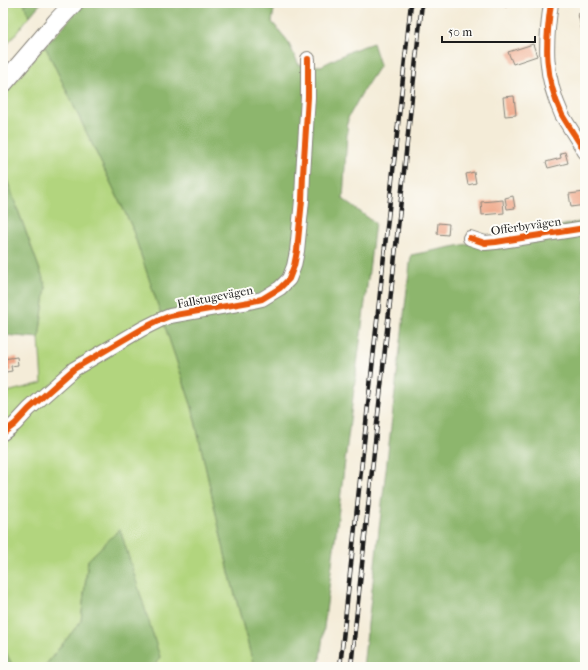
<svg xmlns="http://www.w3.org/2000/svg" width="588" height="670" font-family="'IM FELL French Canon',serif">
<rect width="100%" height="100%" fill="#fdfcf7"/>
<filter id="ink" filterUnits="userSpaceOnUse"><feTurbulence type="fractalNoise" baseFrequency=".025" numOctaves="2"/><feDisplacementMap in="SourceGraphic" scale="8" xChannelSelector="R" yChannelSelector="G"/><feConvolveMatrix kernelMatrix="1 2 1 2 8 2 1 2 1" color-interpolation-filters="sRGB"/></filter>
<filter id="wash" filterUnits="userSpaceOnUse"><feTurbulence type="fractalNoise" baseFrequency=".012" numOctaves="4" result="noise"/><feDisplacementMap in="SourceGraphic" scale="16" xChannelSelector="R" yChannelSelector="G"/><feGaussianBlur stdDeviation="0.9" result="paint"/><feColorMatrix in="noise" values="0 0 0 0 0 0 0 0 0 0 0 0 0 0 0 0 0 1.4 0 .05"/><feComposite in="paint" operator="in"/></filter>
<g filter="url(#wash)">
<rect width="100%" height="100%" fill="#f4ecd8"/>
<path fill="#b2d57e" stroke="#67784d" d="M 3,3 L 24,3 L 29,17 L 3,50 Z
M 45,46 L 131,225 L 192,407 L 229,572 L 254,667 L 154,667 L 160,656 L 88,560 L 81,621 L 44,667 L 13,667 L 3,646 L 3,393 L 42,383 L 39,338 L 46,287 L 3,169 L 3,97 Z"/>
<path fill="#8db66d" stroke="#546944" d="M 24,3 L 41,3 L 29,17 Z
M 85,3 L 275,3 L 272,22 L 287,40 L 299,65 L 321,66 L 353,50 L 373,43 L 380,65 L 363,91 L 348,118 L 343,199 L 375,223 L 319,667 L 254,667 L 229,572 L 192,407 L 131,225 L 45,46 Z
M 3,169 L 46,287 L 39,338 L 3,335 Z
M 585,221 L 585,667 L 363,667 L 411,255 Z
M 120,529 L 160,657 L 154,667 L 44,667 L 81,621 L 88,560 Z
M 3,646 L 13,667 L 3,667 Z"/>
<g id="blocks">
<path fill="#efa484" d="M 505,3 L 523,3 L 523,4 L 505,7 Z
M 585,12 L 585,32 L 582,32 L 578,14 Z
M 533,44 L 537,56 L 513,64 L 508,52 Z
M 514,96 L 516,115 L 505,116 L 503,97 Z
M 565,152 L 568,163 L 548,168 L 546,162 L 561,158 L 560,153 Z
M 474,172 L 476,183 L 468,185 L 466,174 Z
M 585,192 L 585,205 L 571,207 L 569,194 Z
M 513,196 L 515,208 L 507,209 L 505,198 Z
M 503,200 L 504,213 L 482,215 L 481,202 Z
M 438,223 L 449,224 L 448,235 L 437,234 Z
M 17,357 L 18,365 L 11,366 L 12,371 L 6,372 L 5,368 L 3,368 L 3,359 Z"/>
</g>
</g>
<g filter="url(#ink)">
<use href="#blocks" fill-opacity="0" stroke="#88847a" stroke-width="1"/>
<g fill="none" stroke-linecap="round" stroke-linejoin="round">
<g stroke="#88847a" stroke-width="16">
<path id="minor" d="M 551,3 C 545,45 544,76 562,115 C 569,127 578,140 585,152
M 470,238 L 485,243 L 496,242 L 585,228
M 3,433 L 15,424 L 29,409 L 74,369 L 142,329 L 160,320 L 170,316 L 249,302 L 262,299 L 280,288 L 289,279 L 294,266 L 297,251 L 302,200 L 303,175 L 308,97 L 308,59"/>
</g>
<g stroke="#88847a" stroke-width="20">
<path id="major" d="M 3,84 L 57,21 L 74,3"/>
</g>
<use href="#minor" stroke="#fff" stroke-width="14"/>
<use href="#major" stroke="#fff" stroke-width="18"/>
<g stroke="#1c1c1c" stroke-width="4.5">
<path id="rail" d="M 340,667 L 411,3
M 351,667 L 422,3"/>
</g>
<use href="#rail" stroke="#fdfcf7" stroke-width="3" stroke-dasharray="9" stroke-linecap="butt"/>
<g stroke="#fdfcf7" stroke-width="8">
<path id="cycleway" d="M 551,3 C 545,45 544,76 562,115 C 569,127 578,140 585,152
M 470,238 L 485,243 L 496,242 L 585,228
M 3,433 L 15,424 L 29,409 L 74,369 L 142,329 L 160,320 L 170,316 L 249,302 L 262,299 L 280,288 L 289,279 L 294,266 L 297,251 L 302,200 L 303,175 L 308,97 L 308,59"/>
</g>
<use href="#cycleway" stroke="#e8590c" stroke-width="6"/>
</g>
</g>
<g text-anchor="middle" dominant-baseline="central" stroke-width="4" stroke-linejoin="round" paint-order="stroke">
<g font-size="12" fill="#1c1c1c" stroke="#fdfcf7">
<text transform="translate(526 226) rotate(-8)">Offerbyvägen</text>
<text transform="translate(215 297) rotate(-11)">Fallstugevägen</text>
</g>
</g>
<rect width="588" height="670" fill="none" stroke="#fdfcf7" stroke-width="16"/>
<path d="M442 36v6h93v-6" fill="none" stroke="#1c1c1c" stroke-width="2"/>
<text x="448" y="36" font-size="12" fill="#1c1c1c" stroke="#fdfcf7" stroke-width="3" paint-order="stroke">50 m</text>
</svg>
